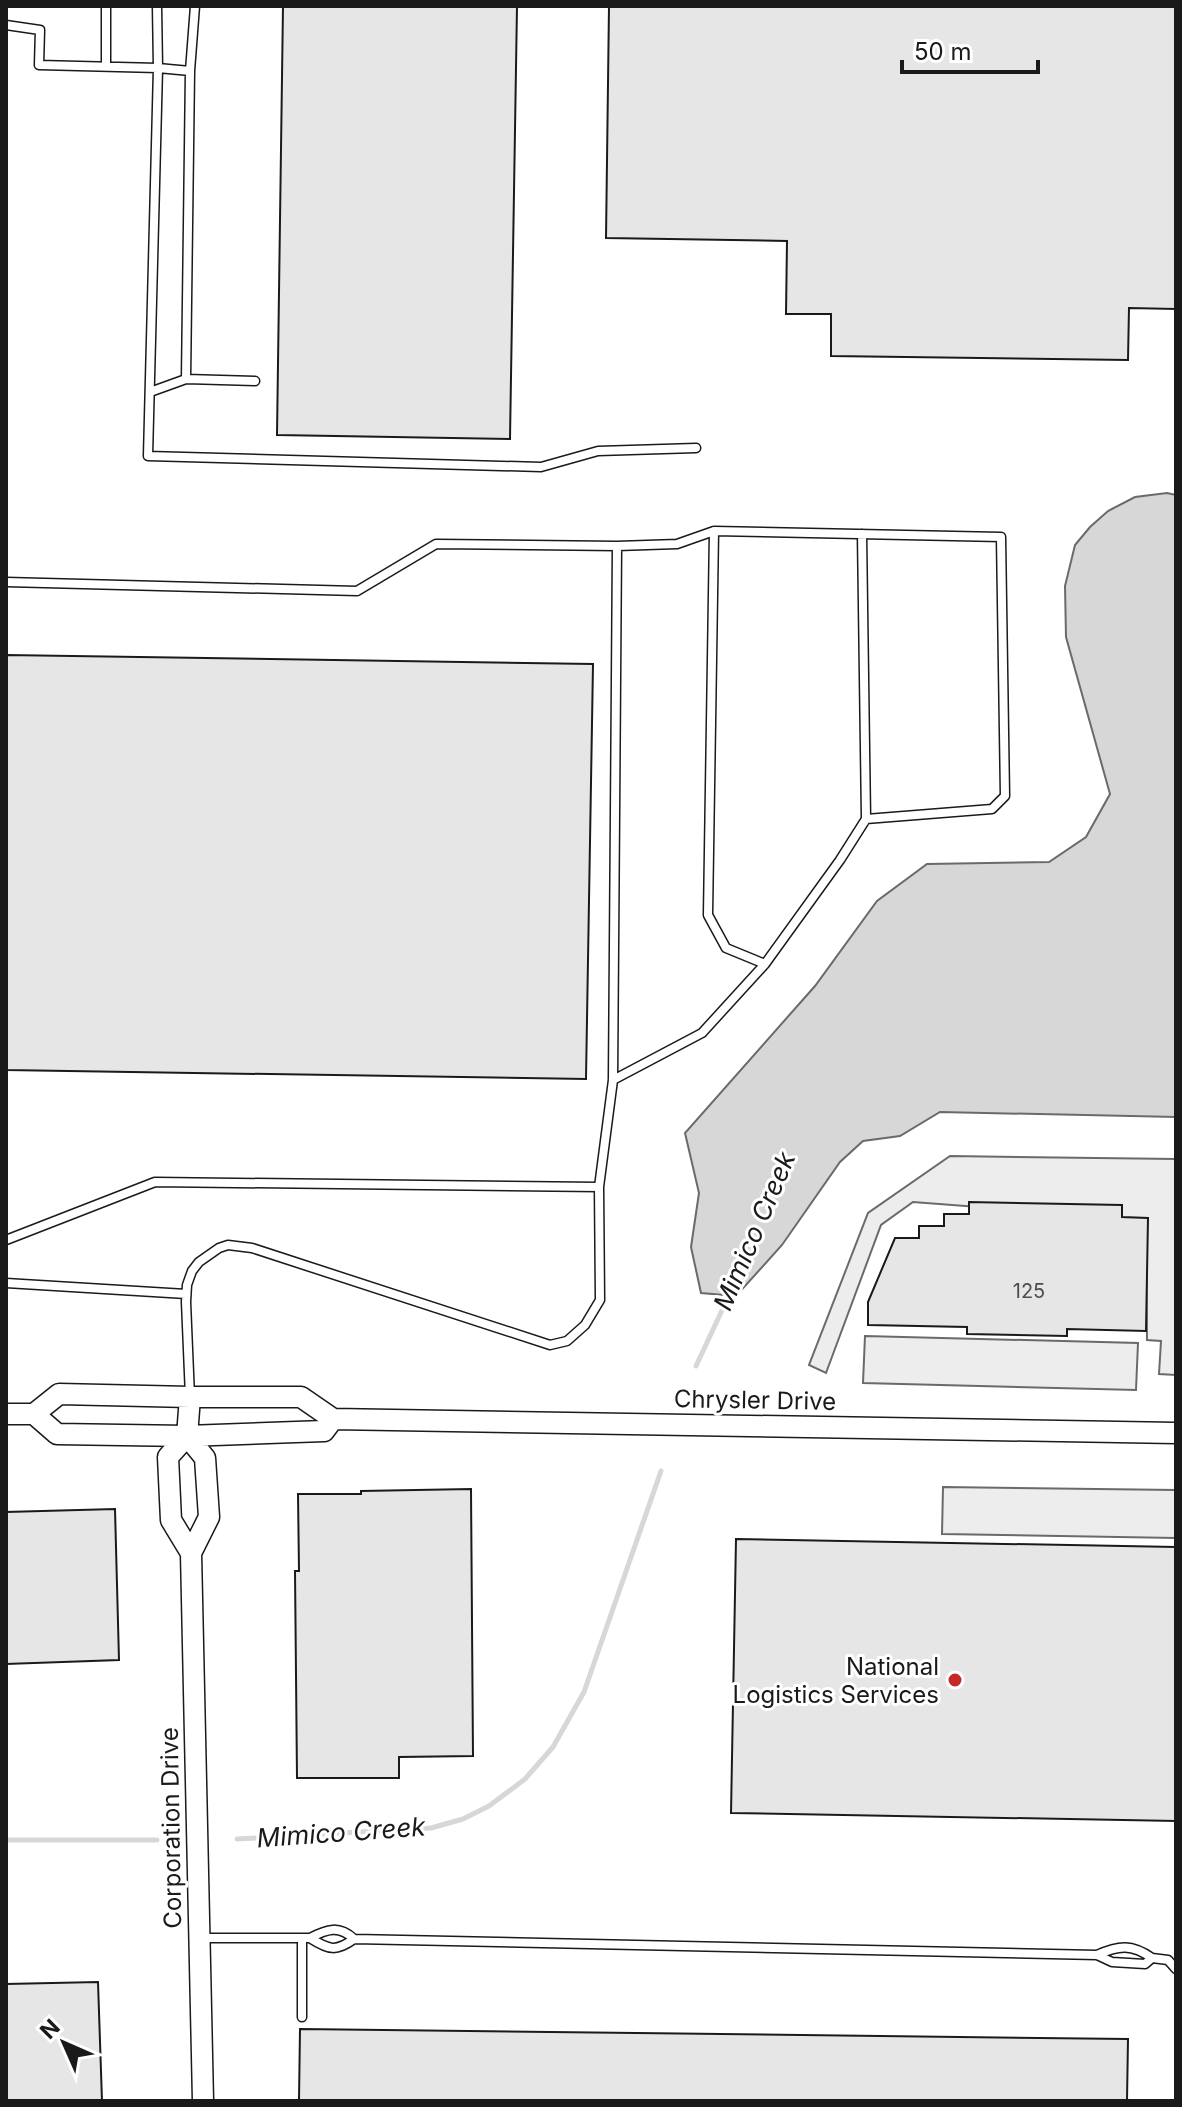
<svg xmlns="http://www.w3.org/2000/svg" width="1182" height="2107" font-family="Inter,sans-serif">
<rect width="100%" height="100%" fill="#fff"/>
<path fill="#ededed" stroke="#6a6a6a" stroke-width="2" d="M 950,1156 L 1176,1159 L 1176,1375 L 1159,1374 L 1161,1341 L 1147,1340 L 1146,1220 L 913,1202 L 881,1225 L 826,1373 L 809,1365 L 868,1213 Z
M 865,1336 L 1138,1343 L 1136,1390 L 863,1383 Z
M 943,1487 L 1176,1490 L 1176,1538 L 942,1534 Z"/>
<path fill="#d7d7d7" stroke="#6a6a6a" stroke-width="2" d="M 1167,493 L 1176,495 L 1176,1117 L 940,1112 L 900,1136 L 863,1141 L 840,1162 L 782,1245 L 736,1296 L 701,1293 L 691,1247 L 699,1193 L 685,1133 L 815,986 L 877,901 L 927,864 L 1049,862 L 1086,837 L 1110,794 L 1066,637 L 1065,586 L 1075,545 L 1090,527 L 1108,511 L 1135,497 Z"/>
<g fill="none" stroke-linecap="round" stroke-linejoin="round">
<path stroke="#d7d7d7" stroke-width="5" d="M 696,1366 L 731,1291
M 237,1839 L 431,1828 L 463,1819 L 489,1806 L 525,1779 L 553,1747 L 584,1692 L 661,1471
M 6,1840 L 157,1840"/>
</g>
<path fill="#e6e6e6" stroke="#1a1a1a" stroke-width="2" d="M 283,6 L 517,6 L 510,439 L 277,435 Z
M 609,6 L 1176,6 L 1176,309 L 1129,308 L 1128,360 L 831,356 L 831,314 L 786,314 L 787,241 L 606,238 Z
M 6,655 L 593,664 L 586,1079 L 6,1070 Z
M 969,1202 L 1122,1205 L 1122,1217 L 1148,1218 L 1146,1331 L 1067,1329 L 1067,1336 L 967,1334 L 967,1327 L 868,1325 L 868,1302 L 895,1238 L 919,1238 L 919,1226 L 944,1226 L 944,1214 L 969,1214 Z
M 471,1489 L 473,1756 L 399,1757 L 399,1778 L 297,1778 L 295,1571 L 299,1571 L 298,1494 L 361,1494 L 361,1491 Z
M 115,1509 L 119,1660 L 6,1664 L 6,1512 Z
M 736,1539 L 1176,1547 L 1176,1821 L 731,1813 Z
M 98,1982 L 102,2101 L 6,2101 L 6,1984 Z
M 300,2029 L 1128,2039 L 1127,2101 L 299,2101 Z"/>
<g fill="none" stroke-linecap="round" stroke-linejoin="round">
<g stroke="#1a1a1a" stroke-width="11">
<path id="service" d="M 157,6 L 158,68 L 148,456 L 541,467 L 598,451 L 696,448
M 6,25 L 40,30 L 39,65 L 158,68 L 190,71
M 106,66 L 106,6
M 186,379 L 255,381
M 150,392 L 186,379 L 190,71 L 195,6
M 714,531 L 708,915 L 726,948 L 765,964
M 862,534 L 866,819
M 6,582 L 357,591 L 436,544 L 617,546 L 677,544 L 714,531 L 1001,537 L 1005,796 L 992,809 L 866,819 L 840,860 L 765,964 L 702,1033 L 613,1080
M 6,1240 L 155,1182 L 599,1187
M 6,1283 L 186,1294
M 190,1397 L 186,1302 L 187,1285 L 192,1271 L 199,1262 L 219,1248 L 228,1245 L 252,1248 L 550,1345 L 567,1341 L 585,1325 L 600,1300 L 599,1187 L 613,1080 L 617,546
M 200,1938 L 310,1938
M 302,1938 L 302,2017
M 354,1939 C 339,1925 327,1929 310,1938 C 329,1950 336,1952 354,1939 L 1097,1955 L 1112,1962 L 1145,1964 L 1152,1958 C 1132,1944 1119,1945 1097,1955
M 1152,1958 L 1168,1960 L 1176,1969"/>
</g>
<g stroke="#1a1a1a" stroke-width="23">
<path id="tertiary" d="M 190,1397 L 187,1436 L 168,1457 L 171,1520 L 191,1553
M 6,1414 L 34,1414 L 57,1434 L 187,1436 L 324,1431 L 333,1419
M 34,1414 L 59,1394 L 190,1397 L 301,1397 L 333,1419 L 1176,1433
M 187,1436 L 205,1458 L 209,1517 L 191,1553 L 203,2101"/>
</g>
<use href="#service" stroke="#fff" stroke-width="8"/>
<use href="#tertiary" stroke="#fff" stroke-width="20"/>
</g>
<circle fill="#c62828" stroke="#fff" stroke-width="3" cx="955" cy="1680" r="8"/>
<g text-anchor="middle" dominant-baseline="central" stroke-width="6" stroke-linejoin="round" paint-order="stroke">
<g font-size="20" fill="#4d4d4d">
<text x="1029" y="1291">125</text>
</g>
<g font-size="24" fill="#1a1a1a" stroke="#fff">
<text transform="translate(755 1400) rotate(1)">Chrysler Drive</text>
<text transform="translate(171 1828) rotate(-91)">Corporation Drive</text>
</g>
<g font-size="24" fill="#1a1a1a" stroke="#fff" text-anchor="end">
<text x="939" y="1666">National<tspan x="939" dy="28">Logistics Services</tspan></text>
</g>
<g font-size="26" font-style="italic" fill="#1a1a1a" stroke="#fff">
<text transform="translate(754 1231) rotate(-67)">Mimico Creek</text>
<text transform="translate(341 1832) rotate(-4)">Mimico Creek</text>
</g>
</g>
<rect width="1182" height="2107" fill="none" stroke="#1a1a1a" stroke-width="16"/>
<g transform="translate(64 2043) rotate(315)" stroke="#ffffff" stroke-width="6" paint-order="stroke">
<path d="M0-6L14 30L0 20L-14 30Z" fill="#1a1a1a"/>
<text y="-12" font-size="22" font-weight="bold" text-anchor="middle" fill="#1a1a1a">N</text>
</g>
<path d="M902 60v12h136v-12" fill="none" stroke="#1a1a1a" stroke-width="4"/>
<text x="914" y="60" font-size="24" fill="#1a1a1a" stroke="#ffffff" stroke-width="6" paint-order="stroke">50 m</text>
</svg>
